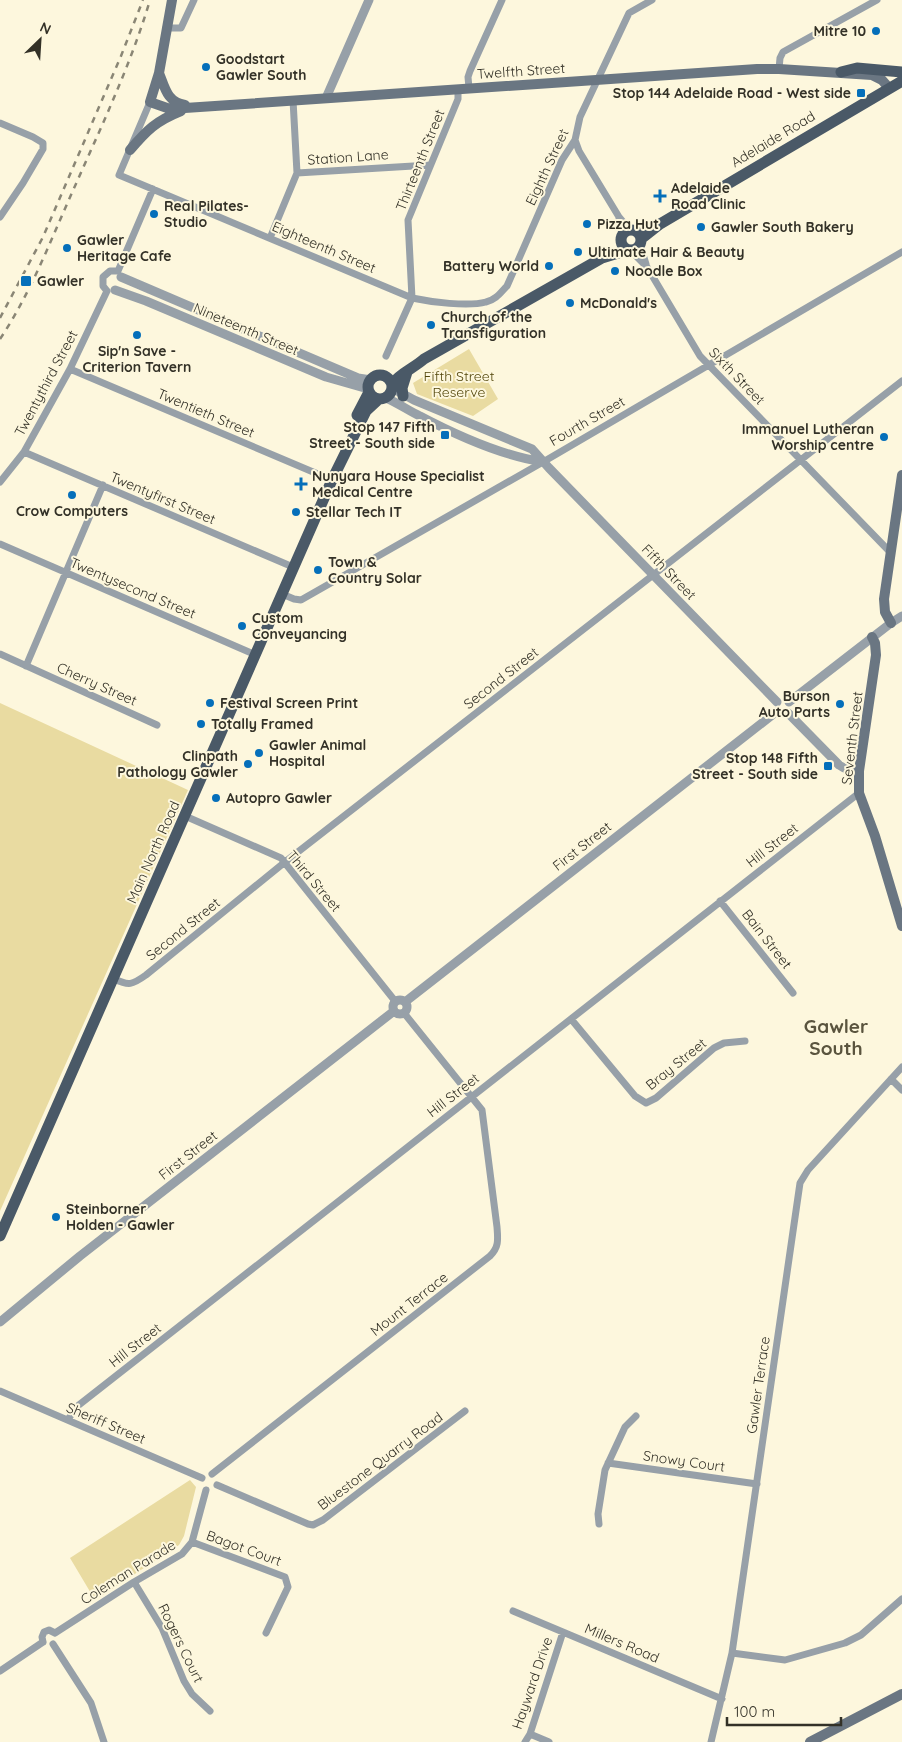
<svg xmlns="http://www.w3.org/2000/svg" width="902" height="1742" font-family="Quicksand,sans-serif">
<rect width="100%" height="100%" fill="#fdf7dd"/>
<path fill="#e9dba1" d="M 469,349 L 498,399 L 473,416 L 417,394 L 413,383 Z
M 0,703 L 188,790 L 0,1211 Z
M 190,1480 L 196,1487 L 184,1536 L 179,1545 L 95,1600 L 70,1558 Z"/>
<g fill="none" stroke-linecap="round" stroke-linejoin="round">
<path stroke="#97a0a8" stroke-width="7" d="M 166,28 L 181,28 L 194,0
M 779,69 L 780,58 L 783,52 L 877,0
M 469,88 L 468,77 L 470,71 L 502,0
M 150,102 L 119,175 L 412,298 C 431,302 468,307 486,302 C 496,300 501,292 507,286 L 562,160 L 575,140 L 580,117 L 629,13 L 652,0
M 0,123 L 33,137 L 43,143 L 43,149 L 23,183 L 0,217
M 575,140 L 579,151 L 619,217 L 630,230
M 297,173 L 430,165
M 619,218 L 622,235
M 270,238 L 297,173 L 293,100
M 640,245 L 646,264
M 630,250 L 647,267 L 700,356 L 891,553
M 118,271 L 153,189
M 107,291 L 103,286 L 103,277 L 110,271 L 118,271
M 386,356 L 412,298 L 408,220 L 458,99 L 458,89
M 70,369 L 332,480
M 24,452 L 293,567
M 0,482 L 24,452 L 70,369 L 107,291
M 0,544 L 256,655
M 282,594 L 294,599 L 301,600 L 543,462 L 902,252
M 0,654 L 157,725
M 26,666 L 103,485
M 185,816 L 281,858 L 395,1001
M 720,901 L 793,993
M 114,979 C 129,986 132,985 146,975 L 285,862 L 902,381
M 571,1019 L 635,1096 L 646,1103 L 656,1098 L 714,1048 L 724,1043 L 745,1041
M 891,1079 L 902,1090
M 0,1391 L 202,1478
M 68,1420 L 75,1408 L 859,793
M 608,1463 L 757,1484
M 212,1474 L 490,1256 C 499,1247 498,1240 497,1227 L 482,1110 L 404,1013
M 217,1485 L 308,1524 L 313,1525 L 323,1520 L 465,1411
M 599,1524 L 598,1514 L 605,1470 L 625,1427 L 636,1416
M 192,1542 L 285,1577 L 288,1587 L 266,1633
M 134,1582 L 162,1628 L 184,1681 L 192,1694 L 210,1711
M 513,1611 L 722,1699
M 55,1633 L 134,1582 L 182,1554 L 192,1542 L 206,1490
M 43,1642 L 42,1637 L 44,1632 L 49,1630 L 55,1633
M 53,1644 L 91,1703 L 104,1742
M 732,1653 L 785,1660 L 845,1643 L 861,1635 L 902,1599
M 0,1671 L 43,1642
M 530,1734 L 549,1742
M 525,1742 L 530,1734 L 563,1632
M 711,1742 L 732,1653 L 800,1183 L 808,1170 L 902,1067"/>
<path stroke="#97a0a8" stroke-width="9" d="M 326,98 L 369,0
M 121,277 L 358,378 L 371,380
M 115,290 L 146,301 L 326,377 L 368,389
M 392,388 L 414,400 L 532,449 L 549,468 L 777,702
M 386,398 C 398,403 409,411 420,416 C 456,435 504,456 543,462
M 789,702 L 891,623 L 902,616
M 788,713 L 839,765 L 844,768 L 859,771
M393 1007a7 7 0 1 1 14 0a7 7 0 1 1-14 0Z
M 405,1002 L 776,712
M 0,1322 L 80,1256 L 394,1011"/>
<path stroke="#6a7682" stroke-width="10" d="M 172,0 L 159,73 L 150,102 L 170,109 L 757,69 L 779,69 L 872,75 L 882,80 L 889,88
M 159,73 C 165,88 167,102 185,105
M 130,150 C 147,130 156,121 181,111
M 891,623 L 885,612 L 884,599 L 902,475
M 872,637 L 875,643 L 876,655 L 859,771 L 859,793 L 875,836 L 902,926
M 810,1742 L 902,1694"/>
<path stroke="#4a5967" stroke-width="11" d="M 841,72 L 857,68 L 902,72
M621 240a10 10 0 1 1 20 0a10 10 0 1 1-20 0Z
M 641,239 L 660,224 L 902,81
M368 387a12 12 0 1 1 24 0a12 12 0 1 1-24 0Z
M 392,384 C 400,373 414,368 424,359 L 602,258 L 628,250
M 403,396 L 402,388 L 407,372
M 357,415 L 369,392
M 0,1236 L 332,480 L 366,411 L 379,399"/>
<path stroke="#8a8675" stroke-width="2.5" stroke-dasharray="6 6" stroke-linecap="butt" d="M 0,318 L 43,237 L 121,56 L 143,0
M 0,339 C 31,293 52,237 75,186 C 102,125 131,64 150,0"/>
</g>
<g fill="#056fba" stroke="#fdf7dd" stroke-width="2">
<circle cx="876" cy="31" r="5"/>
<circle cx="206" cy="67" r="5"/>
<rect x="856" y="88" width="10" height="10" rx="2.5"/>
<path d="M657.5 188.5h5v5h5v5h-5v5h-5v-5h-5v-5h5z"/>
<circle cx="154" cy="214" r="5"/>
<circle cx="587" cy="224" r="5"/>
<circle cx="701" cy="227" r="5"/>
<circle cx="67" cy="248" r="5"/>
<circle cx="578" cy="252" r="5"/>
<circle cx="549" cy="266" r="5"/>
<circle cx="615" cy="271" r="5"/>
<rect x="20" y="275" width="12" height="12" rx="2.5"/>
<circle cx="570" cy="303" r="5"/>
<circle cx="431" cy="325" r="5"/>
<circle cx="137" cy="335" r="5"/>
<rect x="440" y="430" width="10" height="10" rx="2.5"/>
<circle cx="884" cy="437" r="5"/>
<path d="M298.5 476.5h5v5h5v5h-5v5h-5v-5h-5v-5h5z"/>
<circle cx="72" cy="495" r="5"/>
<circle cx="296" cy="512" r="5"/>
<circle cx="318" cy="570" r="5"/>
<circle cx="242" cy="626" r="5"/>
<circle cx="210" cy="703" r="5"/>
<circle cx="840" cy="704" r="5"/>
<circle cx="201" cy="724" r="5"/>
<circle cx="259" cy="753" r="5"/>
<circle cx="248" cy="764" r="5"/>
<rect x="823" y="761" width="10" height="10" rx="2.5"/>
<circle cx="216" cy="798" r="5"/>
<circle cx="56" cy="1217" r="5"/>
</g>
<g text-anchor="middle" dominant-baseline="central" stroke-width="4" stroke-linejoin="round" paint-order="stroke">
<g font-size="14" font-weight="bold" fill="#333127" stroke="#fdf7dd" text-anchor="start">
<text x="866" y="31" text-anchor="end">Mitre 10</text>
<text x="216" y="59">Goodstart<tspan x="216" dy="16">Gawler South</tspan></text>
<text x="851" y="93" text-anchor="end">Stop 144 Adelaide Road - West side</text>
<text x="671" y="188">Adelaide<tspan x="671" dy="16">Road Clinic</tspan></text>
<text x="164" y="206">Real Pilates-<tspan x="164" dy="16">Studio</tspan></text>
<text x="597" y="224">Pizza Hut</text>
<text x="711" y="227">Gawler South Bakery</text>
<text x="77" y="240">Gawler<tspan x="77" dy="16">Heritage Cafe</tspan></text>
<text x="588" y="252">Ultimate Hair &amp; Beauty</text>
<text x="539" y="266" text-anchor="end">Battery World</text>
<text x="625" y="271">Noodle Box</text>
<text x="37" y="281">Gawler</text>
<text x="580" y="303">McDonald's</text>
<text x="441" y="317">Church of the<tspan x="441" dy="16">Transfiguration</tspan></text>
<text x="137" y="351" text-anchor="middle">Sip'n Save -<tspan x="137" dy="16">Criterion Tavern</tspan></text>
<text x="435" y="427" text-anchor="end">Stop 147 Fifth<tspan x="435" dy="16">Street - South side</tspan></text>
<text x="874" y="429" text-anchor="end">Immanuel Lutheran<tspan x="874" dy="16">Worship centre</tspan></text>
<text x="312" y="476">Nunyara House Specialist<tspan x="312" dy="16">Medical Centre</tspan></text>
<text x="72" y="511" text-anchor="middle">Crow Computers</text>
<text x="306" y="512">Stellar Tech IT</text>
<text x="328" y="562">Town &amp;<tspan x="328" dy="16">Country Solar</tspan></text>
<text x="252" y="618">Custom<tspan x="252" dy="16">Conveyancing</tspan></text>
<text x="830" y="696" text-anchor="end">Burson<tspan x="830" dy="16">Auto Parts</tspan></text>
<text x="220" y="703">Festival Screen Print</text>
<text x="211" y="724">Totally Framed</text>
<text x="269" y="745">Gawler Animal<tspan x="269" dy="16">Hospital</tspan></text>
<text x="238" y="756" text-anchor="end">Clinpath<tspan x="238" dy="16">Pathology Gawler</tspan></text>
<text x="818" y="758" text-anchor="end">Stop 148 Fifth<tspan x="818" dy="16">Street - South side</tspan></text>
<text x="226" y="798">Autopro Gawler</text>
<text x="66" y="1209">Steinborner<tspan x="66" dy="16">Holden - Gawler</tspan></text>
</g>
<g font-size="14" fill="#333127" stroke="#fdf7dd">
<text transform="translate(521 71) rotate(-4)">Twelfth Street</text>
<text transform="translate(773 139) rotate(-31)">Adelaide Road</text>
<text transform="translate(348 157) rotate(-4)">Station Lane</text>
<text transform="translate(420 160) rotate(-68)">Thirteenth Street</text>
<text transform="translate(547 167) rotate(-65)">Eighth Street</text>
<text transform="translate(324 247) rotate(23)">Eighteenth Street</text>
<text transform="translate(246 329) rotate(23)">Nineteenth Street</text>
<text transform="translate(737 376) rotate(46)">Sixth Street</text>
<text transform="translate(46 383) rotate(-62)">Twentythird Street</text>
<text transform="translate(206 413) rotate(23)">Twentieth Street</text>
<text transform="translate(587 421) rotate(-30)">Fourth Street</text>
<text transform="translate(163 498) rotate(23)">Twentyfirst Street</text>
<text transform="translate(669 572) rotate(46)">Fifth Street</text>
<text transform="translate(133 588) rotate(23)">Twentysecond Street</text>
<text transform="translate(501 678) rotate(-38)">Second Street</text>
<text transform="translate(97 684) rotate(24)">Cherry Street</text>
<text transform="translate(852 738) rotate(-83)">Seventh Street</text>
<text transform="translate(772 845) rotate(-38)">Hill Street</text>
<text transform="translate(582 846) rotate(-38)">First Street</text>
<text transform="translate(153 852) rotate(-66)">Main North Road</text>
<text transform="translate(314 881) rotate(50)">Third Street</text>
<text transform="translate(183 929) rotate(-39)">Second Street</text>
<text transform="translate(767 939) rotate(52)">Bain Street</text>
<text transform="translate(676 1064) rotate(-39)">Bray Street</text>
<text transform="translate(453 1095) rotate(-38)">Hill Street</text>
<text transform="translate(188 1155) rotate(-38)">First Street</text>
<text transform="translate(409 1304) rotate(-38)">Mount Terrace</text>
<text transform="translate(135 1345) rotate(-38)">Hill Street</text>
<text transform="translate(758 1385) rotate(-82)">Gawler Terrace</text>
<text transform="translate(106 1423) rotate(23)">Sheriff Street</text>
<text transform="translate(380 1461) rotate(-37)">Bluestone Quarry Road</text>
<text transform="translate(684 1461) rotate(8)">Snowy Court</text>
<text transform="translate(244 1548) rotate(20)">Bagot Court</text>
<text transform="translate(128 1572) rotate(-32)">Coleman Parade</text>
<text transform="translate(181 1643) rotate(64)">Rogers Court</text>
<text transform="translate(622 1643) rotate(23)">Millers Road</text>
<text transform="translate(532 1683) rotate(-71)">Hayward Drive</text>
</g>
<g font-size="14" fill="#53470c" stroke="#fdf7dd">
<text x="459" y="376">Fifth Street<tspan x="459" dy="16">Reserve</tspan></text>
</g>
<g font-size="19" font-weight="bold" fill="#5a543e" stroke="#fdf7dd">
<text x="836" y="1026">Gawler<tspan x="836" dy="22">South</tspan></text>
</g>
</g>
<g transform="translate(40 40) rotate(25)" stroke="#fdf7dd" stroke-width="4" paint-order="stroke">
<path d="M0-4L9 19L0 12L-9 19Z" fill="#333127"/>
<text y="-8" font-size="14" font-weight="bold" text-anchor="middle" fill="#333127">N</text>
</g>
<path d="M727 1717v8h114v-8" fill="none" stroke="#333127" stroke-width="2.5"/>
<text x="734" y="1717" font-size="15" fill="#333127" stroke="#fdf7dd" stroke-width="4" paint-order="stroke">100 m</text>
</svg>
